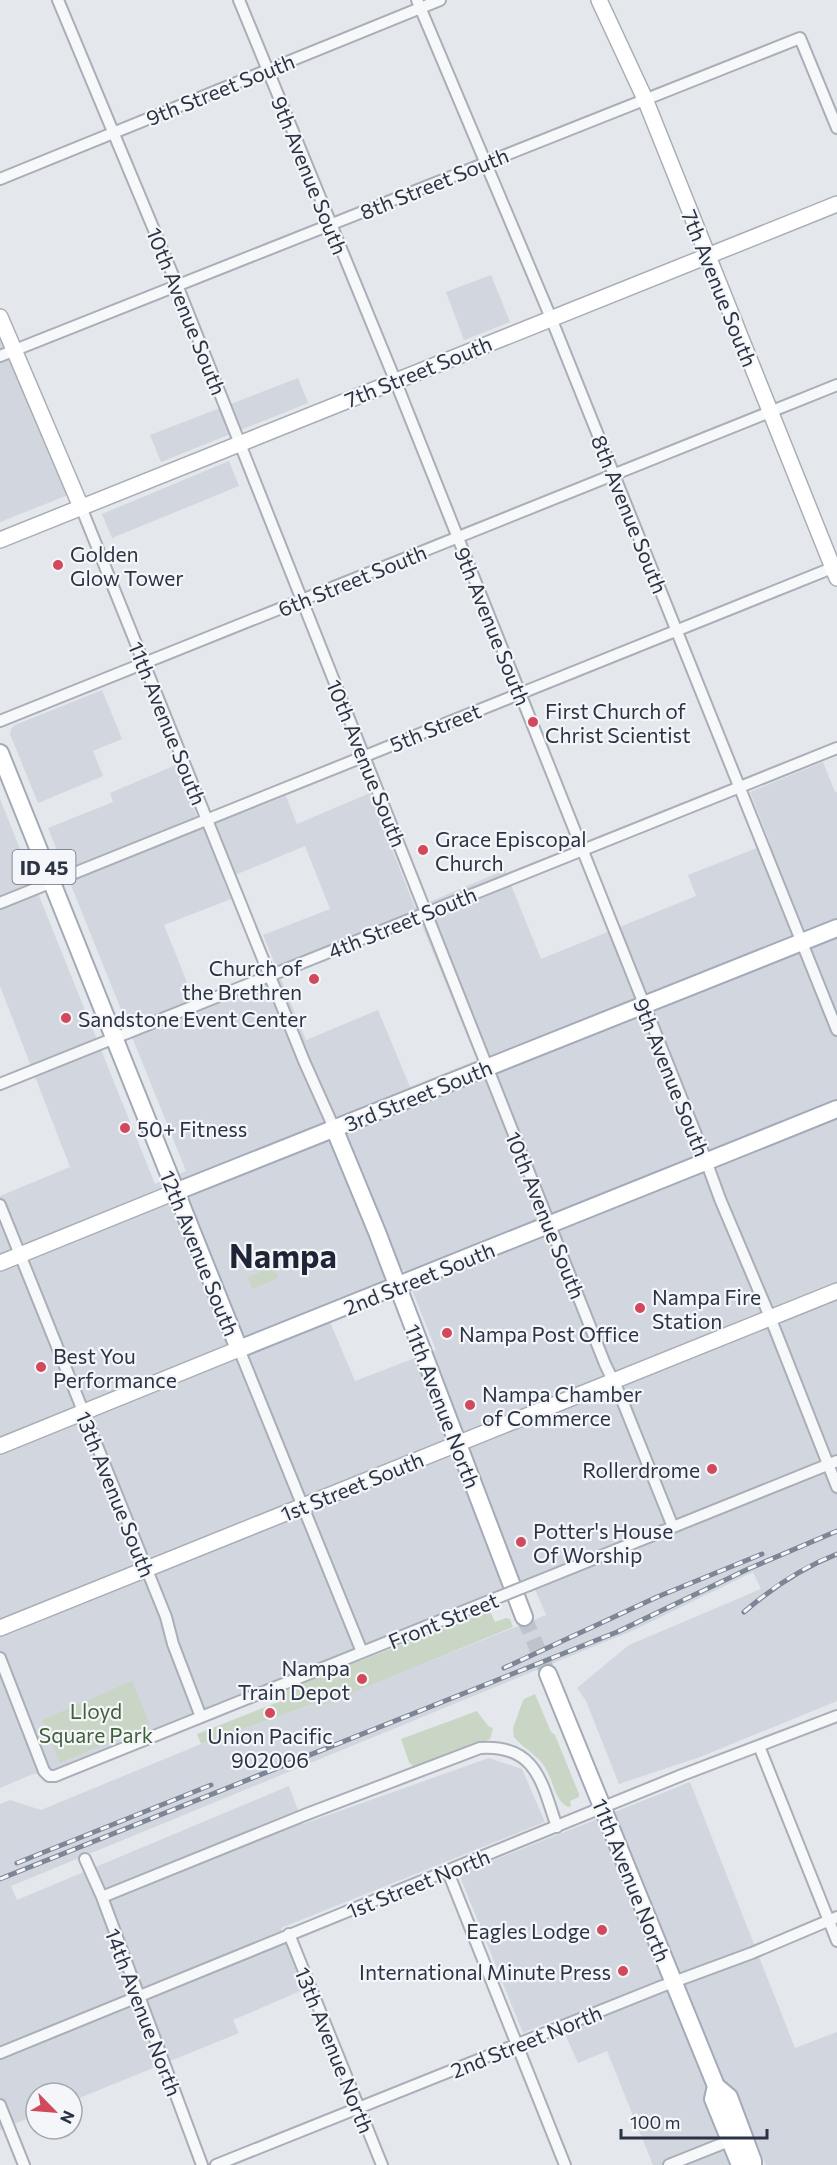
<svg xmlns="http://www.w3.org/2000/svg" width="837" height="2165" font-family="Commissioner,sans-serif">
<rect width="100%" height="100%" fill="#e4e7ec"/>
<path fill="#d2d6de" fill-rule="evenodd" d="M 491,275 L 510,322 L 464,340 L 446,292 Z
M 0,325 L 68,495 L 0,522 Z
M 298,378 L 308,403 L 161,462 L 150,435 Z
M 229,461 L 239,486 L 112,538 L 102,514 Z
M 102,690 L 122,739 L 93,751 L 103,776 L 38,803 L 10,734 L 11,729 L 15,725 Z
M 823,762 L 835,792 L 837,792 L 837,1701 L 700,1757 L 619,1784 L 586,1701 L 577,1688 L 629,1645 L 761,1589 L 753,1572 L 634,1630 L 11,1886 L 17,1900 L 289,1786 L 303,1824 L 489,1758 L 522,1769 L 545,1822 L 281,1928 L 305,1989 L 233,2020 L 239,2033 L 72,2101 L 72,2093 L 36,2093 L 36,2115 L 0,2130 L 0,1804 L 10,1800 L 41,1810 L 201,1744 L 315,1703 L 317,1706 L 546,1615 L 535,1589 L 750,1501 L 54,1772 L 33,1774 L 0,1788 L 0,1196 L 70,1167 L 0,986 L 0,799 L 155,1184 L 186,1171 L 48,828 L 113,802 L 110,793 L 176,765 L 202,829 L 286,796 L 297,824 L 370,793 L 415,908 L 505,870 L 541,959 L 696,896 L 688,875 L 770,843 L 750,792 ZM 305,846 L 330,909 L 263,935 L 281,979 L 199,1012 L 164,925 L 231,899 L 223,880 ZM 421,923 L 477,1060 L 410,1087 L 378,1010 L 306,1040 L 281,979 ZM 404,1270 L 436,1350 L 355,1381 L 330,1322 L 385,1301 L 384,1278 Z
M 690,1782 L 795,2048 L 837,2032 L 837,2165 L 766,2165 L 755,2138 L 724,2151 L 729,2165 L 653,2165 L 607,2051 L 578,2063 L 558,2018 L 523,2033 L 459,1874 Z"/>
<path fill="#c9d6c5" d="M 274,1267 L 278,1278 L 252,1289 L 248,1277 Z
M 490,1611 L 495,1622 L 506,1618 L 510,1619 L 513,1627 L 317,1707 L 315,1703 L 201,1744 L 197,1734 L 286,1699 L 283,1690 Z
M 132,1681 L 150,1725 L 60,1763 L 42,1720 Z
M 535,1694 L 551,1732 L 555,1735 L 579,1794 L 579,1797 L 570,1801 L 571,1806 L 568,1807 C 556,1802 553,1782 547,1771 C 540,1755 524,1750 514,1737 L 513,1728 L 522,1703 L 524,1699 Z
M 477,1711 L 488,1726 L 493,1728 L 490,1739 L 415,1768 L 409,1762 L 401,1739 Z"/>
<g fill="none" stroke-linecap="round" stroke-linejoin="round">
<path stroke="#bfc3cb" stroke-width="16" stroke-dasharray="16 8" stroke-linecap="butt" d="M 524,1617 L 548,1674"/>
<g stroke="#a9aeb7" stroke-width="14">
<path id="street" d="M 58,0 L 177,285 L 605,1364 L 620,1395 L 673,1527
M 239,0 L 395,380 L 701,1147 L 720,1199 L 770,1317 L 837,1487
M 417,0 L 551,318 L 837,1030
M 0,179 L 440,0
M 0,356 L 800,38 L 837,128
M 81,507 L 304,1061 L 334,1128
M 0,721 L 837,385
M 0,903 L 837,566
M 0,1084 L 837,748
M 0,1205 L 166,1617 L 173,1644 L 201,1717
M 239,1349 L 362,1652
M 529,1585 L 837,1461
M 0,1658 L 44,1771 L 49,1776 L 55,1776 L 499,1597
M 759,1746 L 837,1941
M 85,1859 L 102,1897 L 202,2165
M 448,1872 L 565,2165
M 102,1897 L 307,1814 L 480,1748 C 537,1744 542,1784 557,1827
M 289,1934 L 382,2165
M 0,2053 L 682,1775 L 837,1716
M 0,2105 L 24,2165
M 216,2165 L 660,1987 L 752,1953 L 837,1917
M 669,2165 L 729,2141"/>
</g>
<g stroke="#a9aeb7" stroke-width="18">
<path id="secondary" d="M 599,0 L 645,99 L 837,578
M 0,317 L 81,507
M 0,540 L 837,204
M 0,1263 L 175,1192
M 0,1446 L 239,1349
M 0,1628 L 837,1291"/>
</g>
<g stroke="#a3abb8" stroke-width="20">
<path id="primary" d="M 0,753 L 239,1349 L 837,1109
M 334,1128 L 377,1232 L 524,1617
M 175,1192 L 837,928
M 548,1674 L 716,2086 L 729,2097 L 753,2161 L 753,2165
M 716,2086 L 713,2099 L 740,2165"/>
</g>
<use href="#street" stroke="#f7f8fa" stroke-width="10"/>
<use href="#secondary" stroke="#fff" stroke-width="15"/>
<use href="#primary" stroke="#fff" stroke-width="16"/>
<g stroke="#7d8696" stroke-width="5">
<path id="rail" d="M 744,1612 C 773,1587 801,1568 837,1554
M 504,1668 L 657,1597 L 762,1554
M 17,1863 L 211,1785
M 0,1879 L 617,1632 L 748,1569 L 837,1531"/>
</g>
<use href="#rail" stroke="#f4f6f9" stroke-width="3" stroke-dasharray="9" stroke-linecap="butt"/>
<g stroke="#a9aeb7" stroke-width="14" stroke-linecap="butt">
<path id="street-bridge" d="M 499,1597 L 529,1585"/>
</g>
<use href="#street-bridge" stroke="#f7f8fa" stroke-width="10"/>
</g>
<g fill="#d1495b" stroke="#f4f6f9" stroke-width="2">
<circle cx="58" cy="565" r="6"/>
<circle cx="533" cy="722" r="6"/>
<circle cx="423" cy="850" r="6"/>
<circle cx="314" cy="979" r="6"/>
<circle cx="66" cy="1018" r="6"/>
<circle cx="125" cy="1128" r="6"/>
<circle cx="640" cy="1308" r="6"/>
<circle cx="447" cy="1333" r="6"/>
<circle cx="41" cy="1367" r="6"/>
<circle cx="470" cy="1405" r="6"/>
<circle cx="712" cy="1469" r="6"/>
<circle cx="521" cy="1542" r="6"/>
<circle cx="362" cy="1679" r="6"/>
<circle cx="270" cy="1713" r="6"/>
<circle cx="602" cy="1930" r="6"/>
<circle cx="623" cy="1971" r="6"/>
</g>
<g text-anchor="middle" dominant-baseline="central" stroke-width="4.5" stroke-linejoin="round" paint-order="stroke">
<rect fill="#f4f6f9" stroke="#676e7b" stroke-width="1.5" x="12.5" y="850" width="63" height="34" rx="4.5"/>
<g font-size="20" font-weight="bold" fill="#2b3445">
<text x="44" y="867">ID 45</text>
</g>
<g font-size="21" fill="#2b3445" stroke="#f4f6f9">
<text transform="translate(220 89) rotate(-22)">9th Street South</text>
<text transform="translate(310 175) rotate(68)">9th Avenue South</text>
<text transform="translate(434 183) rotate(-22)">8th Street South</text>
<text transform="translate(720 288) rotate(68)">7th Avenue South</text>
<text transform="translate(187 311) rotate(68)">10th Avenue South</text>
<text transform="translate(418 371) rotate(-22)">7th Street South</text>
<text transform="translate(630 514) rotate(68)">8th Avenue South</text>
<text transform="translate(352 580) rotate(-22)">6th Street South</text>
<text transform="translate(493 626) rotate(68)">9th Avenue South</text>
<text transform="translate(168 723) rotate(68)">11th Avenue South</text>
<text transform="translate(435 727) rotate(-22)">5th Street</text>
<text transform="translate(367 763) rotate(68)">10th Avenue South</text>
<text transform="translate(402 922) rotate(-22)">4th Street South</text>
<text transform="translate(672 1077) rotate(68)">9th Avenue South</text>
<text transform="translate(418 1095) rotate(-22)">3rd Street South</text>
<text transform="translate(546 1215) rotate(68)">10th Avenue South</text>
<text transform="translate(200 1253) rotate(68)">12th Avenue South</text>
<text transform="translate(419 1278) rotate(-22)">2nd Street South</text>
<text transform="translate(443 1406) rotate(69)">11th Avenue North</text>
<text transform="translate(352 1486) rotate(-22)">1st Street South</text>
<text transform="translate(116 1494) rotate(68)">13th Avenue South</text>
<text transform="translate(443 1620) rotate(-22)">Front Street</text>
<text transform="translate(632 1880) rotate(68)">11th Avenue North</text>
<text transform="translate(418 1883) rotate(-22)">1st Street North</text>
<text transform="translate(144 2012) rotate(69)">14th Avenue North</text>
<text transform="translate(526 2041) rotate(-22)">2nd Street North</text>
<text transform="translate(335 2050) rotate(68)">13th Avenue North</text>
</g>
<g font-size="21" fill="#2b3445" stroke="#f4f6f9" text-anchor="start">
<text x="70" y="553">Golden<tspan x="70" dy="24">Glow Tower</tspan></text>
<text x="545" y="710">First Church of<tspan x="545" dy="24">Christ Scientist</tspan></text>
<text x="435" y="838">Grace Episcopal<tspan x="435" dy="24">Church</tspan></text>
<text x="302" y="967" text-anchor="end">Church of<tspan x="302" dy="24">the Brethren</tspan></text>
<text x="78" y="1018">Sandstone Event Center</text>
<text x="137" y="1128">50+ Fitness</text>
<text x="652" y="1296">Nampa Fire<tspan x="652" dy="24">Station</tspan></text>
<text x="459" y="1333">Nampa Post Office</text>
<text x="53" y="1355">Best You<tspan x="53" dy="24">Performance</tspan></text>
<text x="482" y="1393">Nampa Chamber<tspan x="482" dy="24">of Commerce</tspan></text>
<text x="700" y="1469" text-anchor="end">Rollerdrome</text>
<text x="533" y="1530">Potter's House<tspan x="533" dy="24">Of Worship</tspan></text>
<text x="350" y="1667" text-anchor="end">Nampa<tspan x="350" dy="24">Train Depot</tspan></text>
<text x="270" y="1735" text-anchor="middle">Union Pacific<tspan x="270" dy="24">902006</tspan></text>
<text x="590" y="1930" text-anchor="end">Eagles Lodge</text>
<text x="611" y="1971" text-anchor="end">International Minute Press</text>
</g>
<g font-size="21" fill="#3f6138" stroke="#f4f6f9">
<text x="96" y="1710">Lloyd<tspan x="96" dy="24">Square Park</tspan></text>
</g>
<g font-size="33" font-weight="bold" fill="#1d2536" stroke="#f4f6f9">
<text x="283" y="1254">Nampa</text>
</g>
</g>
<g transform="translate(54 2111) rotate(115)"><circle r="28" fill="#f4f6f9" stroke="#a4a8b1" stroke-width="1.5"/>
<path d="M0-4.5L10 22L0 15L-10 22Z" fill="#d1495b"/>
<text y="-9" font-size="16" font-weight="bold" text-anchor="middle" fill="#2b3445">N</text>
</g>
<path d="M621 2129v9h146v-9" fill="none" stroke="#2b3445" stroke-width="3"/>
<text x="630" y="2129" font-size="18" fill="#2b3445" stroke="#f4f6f9" stroke-width="4.5" paint-order="stroke">100 m</text>
</svg>
